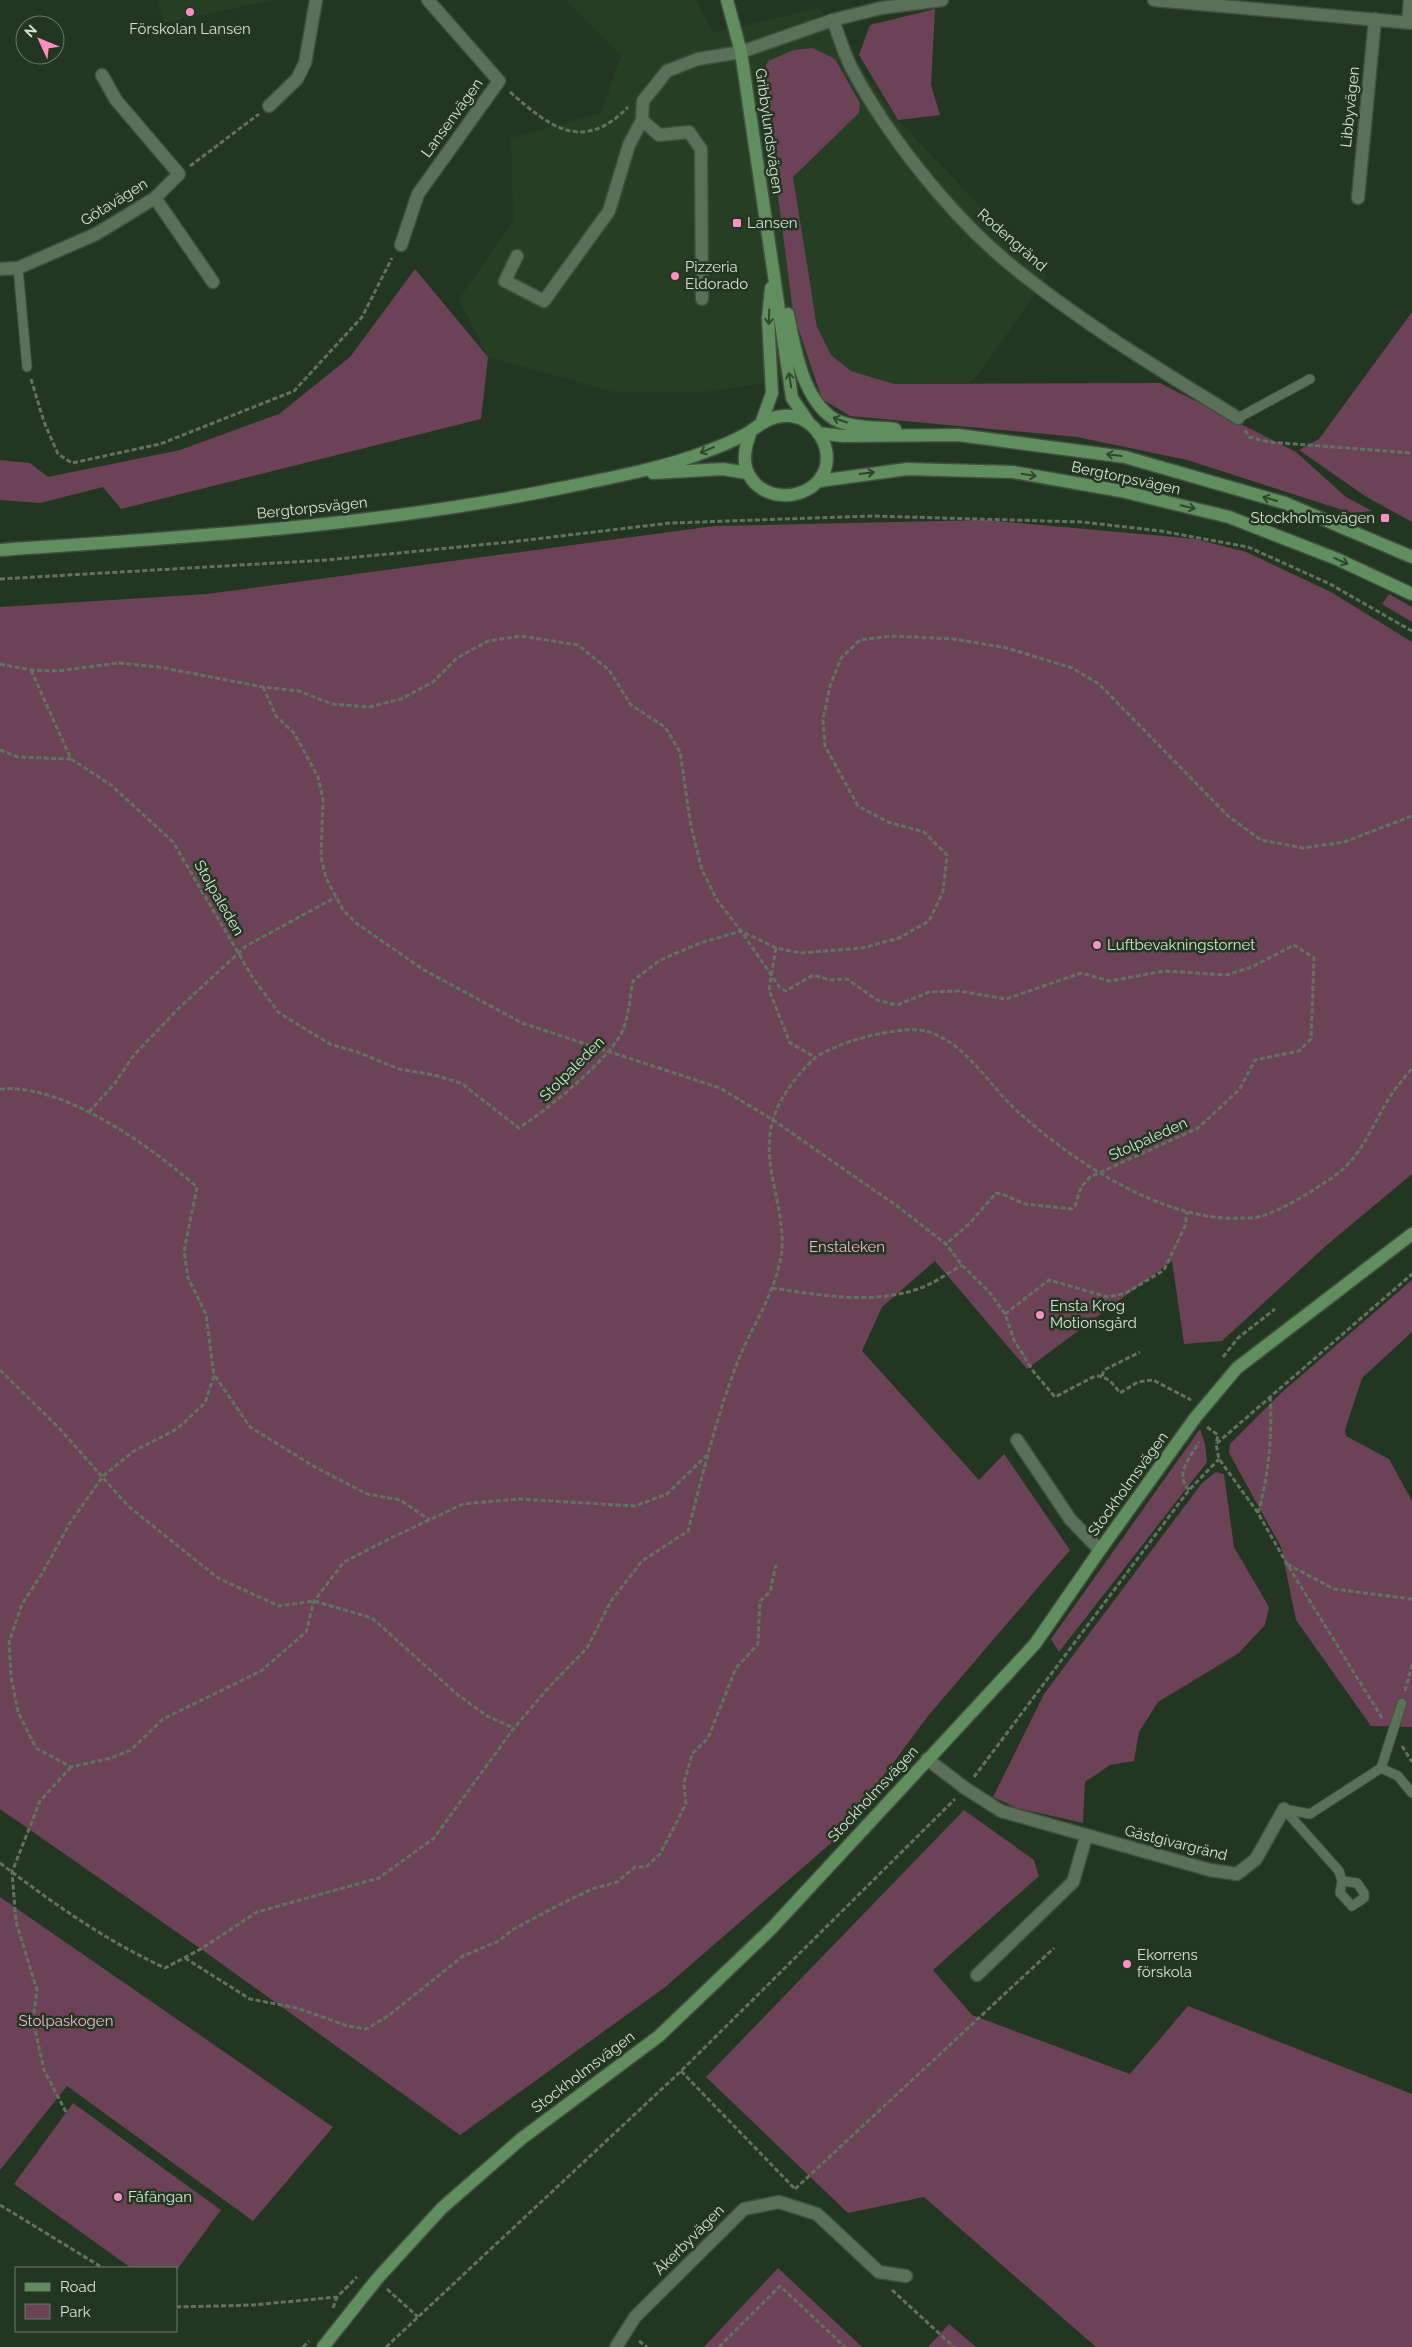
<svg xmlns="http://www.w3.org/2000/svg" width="1412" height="2347" font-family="Raleway,sans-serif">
<rect width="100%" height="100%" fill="#233621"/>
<path fill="#263f24" d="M 158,0 L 273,0 L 164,23 Z
M 566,0 L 696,0 L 713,33 L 819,8 L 898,120 L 1047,276 L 982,370 L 969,383 L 894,384 L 851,371 L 704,392 L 614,392 L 488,357 L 459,299 L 513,221 L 511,138 L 601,113 L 621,56 Z"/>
<path fill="#6c4256" d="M 935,9 L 931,85 L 940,115 L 898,120 L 859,55 L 870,25 Z
M 813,48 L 835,59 L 860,103 L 859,113 L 793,177 L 817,327 L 831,355 L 851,371 L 894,384 L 1160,383 L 1296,452 L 1346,497 L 1372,511 L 1352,513 L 1187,460 L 1077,437 L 850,416 L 822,399 L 793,312 L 778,195 L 759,84 L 768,61 L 794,50 Z
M 415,269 L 488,357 L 481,419 L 121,509 L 103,487 L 40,503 L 0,500 L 0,460 L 30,463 L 48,477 L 180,450 L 279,414 L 350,357 Z
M 1412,312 L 1412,522 L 1365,496 L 1299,450 L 1319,439 Z
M 984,520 L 1196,539 L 1246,552 L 1331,592 L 1412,642 L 1412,1174 L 1328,1244 L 1222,1341 L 1184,1344 L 1172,1261 L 1027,1369 L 935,1261 L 882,1307 L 862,1351 L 979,1480 L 1004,1454 L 1070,1550 L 928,1716 L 838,1837 L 664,1988 L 460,2135 L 201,1949 L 0,1809 L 0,607 L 207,594 L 714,526 Z
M 1389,594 L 1412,607 L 1412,622 L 1382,604 Z
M 1412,1280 L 1412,1332 L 1362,1378 L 1345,1430 L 1346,1436 L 1389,1459 L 1412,1501 L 1412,1727 L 1371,1726 L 1296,1620 L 1281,1547 L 1229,1453 L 1230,1444 L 1281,1393 Z
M 1200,1429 L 1205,1444 L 1207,1462 L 1059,1652 L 1051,1639 Z
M 1216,1472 L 1224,1474 L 1234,1547 L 1269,1607 L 1265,1625 L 1239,1653 L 1158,1702 L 1139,1732 L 1134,1761 L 1110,1765 L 1085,1782 L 1083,1823 L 1017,1808 L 993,1797 L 1044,1694 L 1202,1483 Z
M 964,1810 L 1034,1860 L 1039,1876 L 933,1970 L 972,2015 L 1130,2074 L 1188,2006 L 1412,2094 L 1412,2347 L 1096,2347 L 924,2197 L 848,2213 L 706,2077 Z
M 0,1897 L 333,2127 L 253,2221 L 67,2086 L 0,2170 Z
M 73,2103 L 221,2210 L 176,2271 L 176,2268 L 131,2268 L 14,2184 Z
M 778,2268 L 862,2347 L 704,2347 Z
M 949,2324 L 976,2347 L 928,2347 Z"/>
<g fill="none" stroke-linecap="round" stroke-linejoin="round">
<g stroke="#3f503e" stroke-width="11">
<path id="lane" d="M 18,268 L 27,367
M 1238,418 L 1310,379
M 1381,1768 L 1398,1776 L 1412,1793
M 1284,1809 L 1310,1814 L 1381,1768 L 1402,1703
M 1284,1809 L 1339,1871 L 1342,1881 L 1340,1893 L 1352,1906 L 1364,1898 L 1364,1893 L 1357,1883 L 1342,1881"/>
</g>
<g stroke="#3f503e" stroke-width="15">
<path id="street" d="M 1154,0 L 1412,23
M 833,20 C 839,36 844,54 852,69 C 887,135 949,213 1006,261 C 1078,321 1159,369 1238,418
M 1408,22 L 1410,0
M 269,106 L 297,79 L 305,63 L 316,0
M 155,198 L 213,282
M 1358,198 L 1375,19
M 401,245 L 418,194 L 499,81 L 428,0
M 517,256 L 505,281 L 544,301 L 609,211 L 629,145 L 642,120
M 0,269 L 18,268 L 96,234 L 155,198 L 179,174 L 116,100 L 102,75
M 702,299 L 701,149 L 689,132 L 659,135 L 642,120 L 643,101 L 667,71 L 698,59 L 741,52 L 833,20 L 881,8 L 942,0
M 1017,1440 L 1070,1519 L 1100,1550
M 927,1759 L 965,1788 L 1001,1811 L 1210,1870 L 1237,1874 L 1256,1859 L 1284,1809
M 977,1975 L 1073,1882 L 1086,1837
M 616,2347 L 635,2317 L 744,2209 L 779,2202 L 817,2214 L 879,2272 L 906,2276"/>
</g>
<g stroke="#3f503e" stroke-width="15">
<path id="secondary" d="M 727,0 L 741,52 L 792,398 L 809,423
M 788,314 C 794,347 803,400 834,419 C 850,428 877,427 895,429
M 762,421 L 772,393 L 768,318 L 771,288
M 818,433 L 843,436 L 958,435 L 1125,457 L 1285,503 L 1412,557
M 653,473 L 723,469 L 747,473
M 819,481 L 907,469 L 1013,472 L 1121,491 L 1229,517 L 1337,559 L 1412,594
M 0,550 C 188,537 376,526 561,488 C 604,479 649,471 691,457 C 708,451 737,441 752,430 C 763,423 769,417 783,416 C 816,413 840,455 819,480 C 801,502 762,500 749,475 C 741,461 746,444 751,431
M 323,2347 L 377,2279 L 442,2208 L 521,2139 L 659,2036 L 771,1929 L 1035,1644 L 1100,1550 L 1195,1418 L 1237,1368 L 1412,1234"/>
</g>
<path stroke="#627260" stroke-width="3" stroke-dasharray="5 2.5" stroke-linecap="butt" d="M 510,92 C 551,128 583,153 628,107
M 190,166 L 259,114
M 31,379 L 44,422 L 58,454 L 72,463 L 160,444 L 294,391 L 362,317 L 392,258
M 1245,430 L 1249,437 L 1269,442 L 1412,453
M 0,579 L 327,560 L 510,542 L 670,523 L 872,516 L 1082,522 L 1161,531 L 1248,547 L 1330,584 L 1412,631
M 0,664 L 31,670 L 58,671 L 118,663 L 159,667 L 263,687 L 299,691 L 332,704 L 369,707 L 401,699 L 433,682 L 457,658 L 488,641 L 521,636 L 578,645 L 609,670 L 631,705 L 665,727 L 680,752 L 691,826 L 702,870 L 717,900 L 741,931 L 776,948 L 800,953 L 862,948 L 899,938 L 929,921 L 943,892 L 947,855 L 924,832 L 888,822 L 858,806 L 825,746 L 823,719 L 830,686 L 841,658 L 860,640 L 891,636 L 954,639 L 1007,648 L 1072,668 L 1099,684 L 1228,816 L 1261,840 L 1303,848 L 1344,842 L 1412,816
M 31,670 L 71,759 L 111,785 L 173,842 L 253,978 L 279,1013 L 330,1044 L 357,1052 L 399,1069 L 434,1075 L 461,1083 L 519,1128 C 545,1111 615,1056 624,1027 C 629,1013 630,996 633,981 L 660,960 L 700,943 L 741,931 L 780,988 L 786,991 L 813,975 L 830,980 L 847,979 L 877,1000 L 897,1005 L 929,992 L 959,991 L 1006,999 L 1081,973 L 1110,981 L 1164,971 L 1226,975 L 1252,967 L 1294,945 L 1314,958 L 1311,1039 L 1299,1051 L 1255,1060 L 1239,1090 L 1198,1128 L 1090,1177 L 1081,1187 L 1075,1206 L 1072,1209 L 1025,1204 L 1002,1194 L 996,1193 L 970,1223 L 946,1244
M 263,687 L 276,716 L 294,733 L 318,777 L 323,799 L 321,857 L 326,878 L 343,910 L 356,923 L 424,970 L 522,1023 L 720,1088 L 773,1120 L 897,1206 L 946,1244 L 962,1265 L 991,1294 L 1005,1314 L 1014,1340 L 1033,1371 L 1055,1397 L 1095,1376 C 1108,1376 1113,1384 1120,1393 L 1138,1382 L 1153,1380 L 1191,1400
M 0,750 L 18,757 L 71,759
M 776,948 L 769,990 L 790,1043 L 815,1057
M 0,1089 C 64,1083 151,1147 197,1187 L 184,1251 L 188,1278 L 206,1314 L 214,1376 L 205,1403 L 177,1429 L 134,1451 L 103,1476 L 70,1523 L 43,1572 L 22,1604 L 9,1642 L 11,1676 L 18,1712 L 36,1748 L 71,1767 L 111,1758 L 131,1750 L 163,1719 L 261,1671 L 306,1632 L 314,1601 L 344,1562 L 391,1538 L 463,1504 L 518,1499 L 635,1506 L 667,1494 L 707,1455
M 89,1112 L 115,1083 L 134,1055 L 179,1008 L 246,946 L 336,897
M 772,1288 C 820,1295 870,1305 918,1289 C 933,1284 948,1273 962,1265
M 1005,1314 L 1049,1280 L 1108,1297 L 1126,1293 L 1164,1270 L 1185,1226 L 1187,1212
M 1223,1357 L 1238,1338 L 1275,1309
M 0,1370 L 59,1428 L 128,1506 L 218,1578 L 279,1606 L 314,1601 L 372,1618 L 458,1695 L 487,1716 L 514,1728
M 215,1376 L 250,1427 L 315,1467 L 367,1494 L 400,1500 L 430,1520
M 1102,1376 L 1104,1370 L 1140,1352
M 1207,1427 L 1218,1435 L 1216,1444
M 1189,1490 C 1174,1474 1190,1458 1199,1442
M 1258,1513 C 1268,1480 1273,1432 1270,1398
M 1287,1564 L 1334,1589 L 1412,1599
M 1405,1691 L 1412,1664
M 1382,1718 L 1287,1564 L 1258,1513 L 1219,1459 L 1216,1444 L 1412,1274
M 1402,1746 L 1412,1762
M 974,1777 L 1189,1490 L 1219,1459
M 0,1863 C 54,1904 103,1939 165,1968 L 201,1949 L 257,1912 L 379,1878 L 434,1838 L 514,1728 L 549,1687 L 587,1648 L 611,1601 L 642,1561 L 688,1531 C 703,1473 717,1414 739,1358 C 754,1323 778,1288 782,1249 C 785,1206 760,1163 773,1120 C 778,1100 799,1072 814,1059 C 834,1042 901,1025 926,1031 C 933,1033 943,1038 949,1042 C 969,1053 995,1090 1014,1108 C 1070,1160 1164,1223 1243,1218 C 1249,1218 1256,1218 1262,1216 C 1283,1210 1325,1184 1342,1170 C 1365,1150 1376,1117 1393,1092 C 1399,1084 1406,1076 1412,1068
M 185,1958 L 250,1999 L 297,2008 L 348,2026 L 366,2029 L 388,2016 L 463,1956 L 499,1941 L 512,1930 L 555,1907 L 592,1889 L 617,1882 L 635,1867 L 646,1867 L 660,1854 L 686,1804 L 684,1783 L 692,1754 L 708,1738 L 736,1668 L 758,1644 L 760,1601 L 770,1592 L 776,1565
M 681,2071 L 795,2189
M 66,2112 L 44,2070 L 33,2020 L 37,1990 L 16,1922 L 12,1872 L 40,1801 L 71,1767
M 795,2189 L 1054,1948
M 0,2205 L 103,2268
M 387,2289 L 418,2317
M 892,2290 L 954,2347
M 176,2307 L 253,2305 L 337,2297 L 357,2277
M 333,2308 L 337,2297
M 639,2341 L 647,2347
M 303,2347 L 309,2341
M 386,2347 L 681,2071 L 955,1799
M 719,2347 L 780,2286 L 845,2347"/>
<use href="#lane" stroke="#5a7058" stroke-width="9"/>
<use href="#street" stroke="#5a7058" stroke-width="12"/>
<use href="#secondary" stroke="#618e5e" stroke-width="12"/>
</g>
<defs><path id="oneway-shaft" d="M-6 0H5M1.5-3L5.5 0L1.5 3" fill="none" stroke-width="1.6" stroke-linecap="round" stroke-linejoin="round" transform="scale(1.25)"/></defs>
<g stroke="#2f482d">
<use href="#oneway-shaft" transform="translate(769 317) rotate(92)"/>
<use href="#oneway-shaft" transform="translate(790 380) rotate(-99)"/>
<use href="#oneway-shaft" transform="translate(840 420) rotate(-161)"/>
<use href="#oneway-shaft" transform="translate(707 450) rotate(157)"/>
<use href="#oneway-shaft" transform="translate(1114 455) rotate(-173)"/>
<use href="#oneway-shaft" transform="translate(867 473) rotate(-7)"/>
<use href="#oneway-shaft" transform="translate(1029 475) rotate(10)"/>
<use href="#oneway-shaft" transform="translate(1270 499) rotate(-164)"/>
<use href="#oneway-shaft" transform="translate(1188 507) rotate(14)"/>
<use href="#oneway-shaft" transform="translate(1341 561) rotate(24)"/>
</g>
<g fill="#fc8fc3" stroke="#233621" stroke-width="2">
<circle cx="190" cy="12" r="5"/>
<rect x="732" y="218" width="10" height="10" rx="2.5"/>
<circle cx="675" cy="276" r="5"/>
<rect x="1380" y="513" width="10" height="10" rx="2.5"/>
<circle cx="1097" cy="945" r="5"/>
<circle cx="1040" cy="1315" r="5"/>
<circle cx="1127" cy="1964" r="5"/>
<circle cx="118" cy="2197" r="5"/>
</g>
<g text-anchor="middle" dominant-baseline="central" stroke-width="5" stroke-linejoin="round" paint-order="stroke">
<g font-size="15" fill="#d4e0d3" stroke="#233621" text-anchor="start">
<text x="190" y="29" text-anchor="middle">Förskolan Lansen</text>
<text x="747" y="223">Lansen</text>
<text x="685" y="267">Pizzeria<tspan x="685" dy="17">Eldorado</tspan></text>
<text x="1375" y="518" text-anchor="end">Stockholmsvägen</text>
<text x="1107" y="945">Luftbevakningstornet</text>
<text x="1050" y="1306">Ensta Krog<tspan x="1050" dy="17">Motionsgård</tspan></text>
<text x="1137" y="1955">Ekorrens<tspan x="1137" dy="17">förskola</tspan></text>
<text x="128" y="2197">Fåfängan</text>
</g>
<g font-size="15" fill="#d4e0d3" stroke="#233621">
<text transform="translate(1350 107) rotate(-84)">Libbyvägen</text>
<text transform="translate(452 118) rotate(-54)">Lansenvägen</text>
<text transform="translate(769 131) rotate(82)">Gribbylundsvägen</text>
<text transform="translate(114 202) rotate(-32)">Götavägen</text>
<text transform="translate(1012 240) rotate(41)">Rodengränd</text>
<text transform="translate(1126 478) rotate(12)">Bergtorpsvägen</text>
<text transform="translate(312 508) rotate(-6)">Bergtorpsvägen</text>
<text transform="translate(219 898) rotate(60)">Stolpaleden</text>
<text transform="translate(572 1069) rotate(-45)">Stolpaleden</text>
<text transform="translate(1148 1139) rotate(-24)">Stolpaleden</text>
<text transform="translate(1128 1484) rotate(-54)">Stockholmsvägen</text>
<text transform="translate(873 1794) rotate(-47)">Stockholmsvägen</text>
<text transform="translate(1176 1843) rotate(14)">Gästgivargränd</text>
<text transform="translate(583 2072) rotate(-37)">Stockholmsvägen</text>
<text transform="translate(689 2240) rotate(-45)">Åkerbyvägen</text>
</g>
<g font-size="15" fill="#f6b3d1" stroke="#233621">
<text x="847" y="1247">Enstaleken</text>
<text x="66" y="2021">Stolpaskogen</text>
</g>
</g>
<rect x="15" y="2267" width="162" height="65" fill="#233621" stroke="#6a7a68"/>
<rect x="25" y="2283" width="25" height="8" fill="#618e5e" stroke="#6a7a68"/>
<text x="60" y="2292" font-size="15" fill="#d4e0d3">Road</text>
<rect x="25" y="2304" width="25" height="15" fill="#6c4256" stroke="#6a7a68"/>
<text x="60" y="2317" font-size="15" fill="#d4e0d3">Park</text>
<g transform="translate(40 40) rotate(314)"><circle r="24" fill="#233621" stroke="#6a7a68"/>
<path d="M0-4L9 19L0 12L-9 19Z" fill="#fc8fc3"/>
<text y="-8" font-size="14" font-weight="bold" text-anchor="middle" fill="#d4e0d3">N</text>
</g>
</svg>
